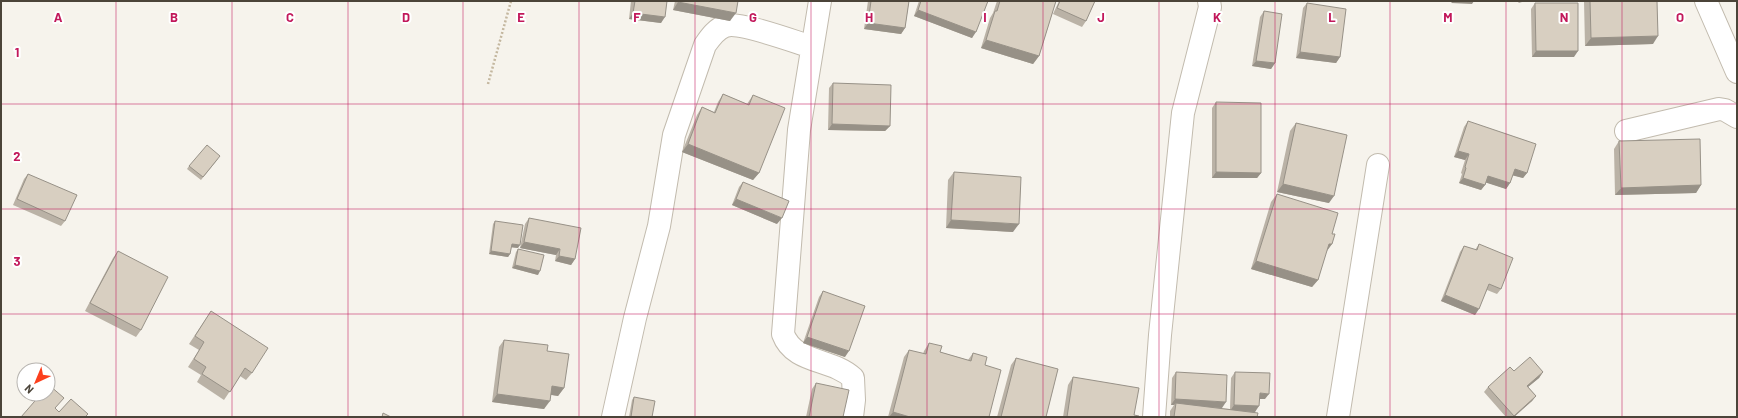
<svg xmlns="http://www.w3.org/2000/svg" width="1738" height="418" font-family="Barlow,sans-serif">
<rect width="100%" height="100%" fill="#f6f3ec"/>
<g fill="none" stroke-linecap="round" stroke-linejoin="round">
<g stroke="#c2bbae" stroke-width="24">
<path id="street" d="M 820,1 L 799,130 L 783,334 C 794,364 832,358 853,378 L 854,400 L 852,417
M 1706,1 L 1737,72
M 1626,131 L 1719,109 L 1725,110 L 1737,117
M 613,417 L 635,318 L 659,226 L 674,135 L 705,45 C 710,38 716,29 725,26 C 739,21 795,42 812,47
M 1154,417 L 1160,335 L 1183,113 L 1210,7 L 1209,1
M 1338,417 L 1378,165"/>
</g>
<path stroke="#c4b79f" stroke-width="2.5" stroke-dasharray="2 2" stroke-linecap="butt" d="M 488,84 L 511,1"/>
<use href="#street" stroke="#fff" stroke-width="22"/>
</g>
<path fill="#bab2a6" d="M 631,1 L 667,1 L 661,23 L 629,19 Z
M 675,1 L 738,1 L 730,21 L 673,10 Z
M 868,1 L 909,1 L 905,28 L 901,34 L 864,29 Z
M 919,1 L 988,1 L 972,38 L 914,16 Z
M 997,1 L 1056,1 L 1039,56 L 1033,64 L 981,48 L 990,18 L 993,13 Z
M 1059,1 L 1095,1 L 1086,21 L 1082,27 L 1053,14 Z
M 1584,1 L 1657,1 L 1653,44 L 1585,46 Z
M 1307,3 L 1340,57 L 1336,63 L 1296,58 L 1303,8 Z
M 1535,3 L 1574,57 L 1532,57 L 1531,9 Z
M 1264,11 L 1275,63 L 1271,69 L 1252,66 L 1260,17 Z
M 833,83 L 890,126 L 885,131 L 828,130 L 829,88 Z
M 723,94 L 747,104 L 753,95 L 759,173 L 753,180 L 682,152 L 697,115 L 702,107 L 714,112 L 718,102 Z
M 1216,102 L 1261,173 L 1257,178 L 1212,178 L 1212,108 Z
M 1468,121 L 1527,173 L 1523,178 L 1513,175 L 1510,183 L 1506,189 L 1486,182 L 1485,185 L 1481,190 L 1459,183 L 1462,174 L 1461,173 L 1465,160 L 1454,157 L 1464,127 Z
M 1296,123 L 1329,203 L 1277,192 L 1290,131 Z
M 1619,141 L 1701,185 L 1696,193 L 1615,195 L 1614,149 Z
M 218,159 L 201,180 L 187,169 L 189,166 Z
M 954,172 L 1013,232 L 946,228 L 948,180 Z
M 28,174 L 65,221 L 61,226 L 13,205 L 24,179 Z
M 743,182 L 777,224 L 732,205 L 739,187 Z
M 1277,194 L 1332,234 L 1332,244 L 1326,252 L 1318,280 L 1312,287 L 1251,269 L 1271,202 Z
M 529,218 L 575,259 L 571,265 L 555,261 L 556,255 L 520,248 L 525,224 Z
M 495,221 L 518,248 L 511,247 L 510,254 L 508,257 L 489,254 L 493,224 Z
M 1479,244 L 1501,289 L 1497,294 L 1487,290 L 1475,315 L 1441,301 L 1460,252 L 1464,246 L 1475,250 Z
M 518,249 L 538,275 L 512,268 L 516,252 Z
M 118,251 L 141,330 L 136,337 L 85,311 L 113,258 Z
M 823,291 L 845,357 L 803,343 L 819,297 Z
M 211,311 L 252,373 L 246,380 L 240,376 L 224,400 L 197,382 L 201,375 L 188,367 L 199,350 L 189,344 Z
M 504,340 L 547,351 L 564,388 L 558,396 L 551,395 L 544,409 L 492,402 L 499,347 Z
M 929,343 L 940,352 L 968,360 L 973,353 L 985,365 L 989,417 L 888,417 L 904,357 L 909,350 L 923,354 L 924,351 Z
M 1016,358 L 1046,417 L 997,417 L 1011,365 Z
M 1514,371 L 1543,372 L 1539,378 L 1528,387 L 1536,396 L 1532,401 L 1514,417 L 1506,417 L 1484,392 L 1488,387 Z
M 1176,372 L 1222,408 L 1214,408 L 1230,409 L 1231,378 L 1235,372 L 1265,399 L 1259,399 L 1255,412 L 1257,417 L 1170,417 L 1170,411 L 1174,405 L 1171,405 L 1172,378 Z
M 1073,377 L 1134,415 L 1139,417 L 1063,417 L 1068,385 Z
M 816,383 L 843,417 L 806,417 L 812,389 Z
M 634,397 L 652,417 L 629,417 L 632,400 Z"/>
<path fill="#979187" d="M 1453,1 L 1474,1 L 1472,4 L 1451,3 Z
M 1520,1 L 1526,1 L 1518,3 Z
M 678,2 L 736,13 L 730,21 L 673,10 Z
M 918,10 L 976,32 L 972,38 L 914,16 Z
M 633,13 L 665,17 L 661,23 L 629,19 Z
M 868,23 L 905,28 L 901,34 L 864,29 Z
M 1658,36 L 1653,44 L 1585,46 L 1591,38 Z
M 986,40 L 1039,56 L 1033,64 L 981,48 Z
M 1536,51 L 1578,51 L 1574,57 L 1532,57 Z
M 1300,52 L 1340,57 L 1336,63 L 1296,58 Z
M 1256,61 L 1275,63 L 1271,69 L 1252,66 Z
M 832,124 L 890,126 L 885,131 L 828,130 Z
M 688,144 L 759,173 L 753,180 L 682,152 Z
M 1458,151 L 1469,154 L 1465,160 L 1454,157 Z
M 1515,169 L 1527,173 L 1523,178 L 1511,175 Z
M 1216,172 L 1261,173 L 1257,178 L 1212,178 Z
M 1488,176 L 1510,183 L 1506,189 L 1484,182 Z
M 1463,178 L 1485,185 L 1481,190 L 1459,183 Z
M 1283,184 L 1334,196 L 1329,203 L 1277,192 Z
M 1701,185 L 1696,193 L 1615,195 L 1621,188 Z
M 736,199 L 782,218 L 777,224 L 732,205 Z
M 951,220 L 1019,224 L 1013,232 L 946,228 Z
M 524,242 L 560,249 L 556,255 L 520,248 Z
M 512,244 L 520,245 L 518,248 L 509,247 Z
M 1329,244 L 1332,244 L 1326,252 Z
M 491,251 L 510,254 L 508,257 L 489,254 Z
M 559,256 L 575,259 L 571,265 L 555,261 Z
M 1256,261 L 1318,280 L 1312,287 L 1251,269 Z
M 515,265 L 540,271 L 538,275 L 512,268 Z
M 1445,295 L 1479,309 L 1475,315 L 1441,301 Z
M 807,337 L 849,351 L 845,357 L 803,343 Z
M 1543,372 L 1539,378 L 1523,391 L 1527,386 Z
M 552,386 L 564,388 L 558,396 L 547,394 Z
M 1260,393 L 1269,394 L 1265,399 L 1256,399 Z
M 497,394 L 550,401 L 544,409 L 492,402 Z
M 1536,396 L 1532,401 L 1514,417 L 1513,417 Z
M 1175,399 L 1226,402 L 1222,408 L 1176,405 L 1176,403 L 1174,405 L 1171,405 Z
M 1234,405 L 1259,406 L 1255,412 L 1230,411 Z
M 893,412 L 910,417 L 889,417 Z"/>
<path fill="#d8cfc1" stroke="#979187" d="M 635,1 L 667,1 L 665,17 L 633,13 Z
M 679,1 L 738,1 L 736,13 L 678,2 Z
M 871,1 L 909,1 L 905,28 L 868,23 Z
M 921,1 L 988,1 L 976,32 L 918,10 Z
M 1000,1 L 1056,1 L 1039,56 L 986,40 L 995,11 L 997,11 Z
M 1060,1 L 1095,1 L 1086,21 L 1057,8 Z
M 1590,1 L 1657,1 L 1658,36 L 1591,38 Z
M 1307,3 L 1346,9 L 1340,57 L 1300,52 Z
M 1535,3 L 1578,3 L 1578,51 L 1536,51 Z
M 1264,11 L 1282,14 L 1275,63 L 1256,61 Z
M 833,83 L 891,85 L 890,126 L 832,124 Z
M 723,94 L 749,105 L 753,95 L 785,108 L 759,173 L 688,144 L 702,107 L 715,113 Z
M 1216,102 L 1261,103 L 1261,173 L 1216,172 Z
M 1468,121 L 1536,144 L 1527,173 L 1515,169 L 1510,183 L 1488,176 L 1485,185 L 1463,178 L 1466,168 L 1465,167 L 1469,154 L 1458,151 Z
M 1296,123 L 1347,135 L 1334,196 L 1283,184 Z
M 1700,139 L 1701,185 L 1621,188 L 1619,141 Z
M 207,145 L 220,156 L 203,177 L 189,166 Z
M 954,172 L 1021,177 L 1019,224 L 951,220 Z
M 28,174 L 77,195 L 65,221 L 17,199 Z
M 743,182 L 789,201 L 782,218 L 736,199 Z
M 1277,194 L 1338,213 L 1332,234 L 1335,234 L 1332,244 L 1329,244 L 1318,280 L 1256,261 Z
M 529,218 L 581,228 L 575,259 L 559,256 L 560,249 L 524,242 Z
M 495,221 L 523,225 L 520,245 L 512,244 L 510,254 L 491,251 Z
M 1479,244 L 1513,258 L 1501,289 L 1489,284 L 1479,309 L 1445,295 L 1464,246 L 1477,250 Z
M 518,249 L 544,255 L 540,271 L 515,265 Z
M 118,251 L 168,277 L 141,330 L 90,303 Z
M 823,291 L 865,306 L 849,351 L 807,337 Z
M 211,311 L 268,348 L 252,373 L 245,368 L 230,392 L 202,374 L 206,367 L 194,359 L 204,342 L 195,336 Z
M 504,340 L 548,345 L 547,351 L 569,354 L 564,388 L 552,386 L 550,401 L 497,394 Z
M 929,343 L 942,346 L 940,352 L 971,361 L 973,353 L 987,357 L 985,365 L 1001,370 L 989,417 L 910,417 L 893,412 L 909,350 L 926,354 Z
M 1530,357 L 1543,372 L 1527,386 L 1536,396 L 1514,416 L 1488,387 L 1510,367 L 1514,371 Z
M 1016,358 L 1058,369 L 1046,417 L 1001,417 Z
M 1176,372 L 1227,375 L 1226,402 L 1175,399 Z
M 1235,372 L 1270,373 L 1269,394 L 1260,393 L 1259,406 L 1234,405 Z
M 1073,377 L 1139,388 L 1134,415 L 1139,416 L 1139,417 L 1067,417 Z
M 816,383 L 849,390 L 843,417 L 809,417 Z
M 49,385 L 64,398 L 55,408 L 59,412 L 71,399 L 88,414 L 85,417 L 21,417 L 41,394 L 48,394 L 48,386 Z
M 634,397 L 655,401 L 652,417 L 631,417 Z
M 1176,403 L 1258,413 L 1257,417 L 1174,417 Z
M 383,413 L 391,417 L 382,417 Z"/>
<path fill="none" stroke="#c2185b" stroke-width="1" stroke-opacity="0.55" d="M 116,1 L 116,417M 232,1 L 232,417M 348,1 L 348,417M 463,1 L 463,417M 579,1 L 579,417M 695,1 L 695,417M 811,1 L 811,417M 927,1 L 927,417M 1043,1 L 1043,417M 1159,1 L 1159,417M 1275,1 L 1275,417M 1390,1 L 1390,417M 1506,1 L 1506,417M 1622,1 L 1622,417M 1,104 L 1737,104M 1,209 L 1737,209M 1,314 L 1737,314"/>
<g font-size="13" text-anchor="middle" font-weight="bold" fill="#c2185b" stroke="#fff" stroke-width="4" stroke-linejoin="round" paint-order="stroke">
<text x="58" y="22">A</text>
<text x="174" y="22">B</text>
<text x="290" y="22">C</text>
<text x="406" y="22">D</text>
<text x="521" y="22">E</text>
<text x="637" y="22">F</text>
<text x="753" y="22">G</text>
<text x="869" y="22">H</text>
<text x="985" y="22">I</text>
<text x="1101" y="22">J</text>
<text x="1217" y="22">K</text>
<text x="1332" y="22">L</text>
<text x="1448" y="22">M</text>
<text x="1564" y="22">N</text>
<text x="1680" y="22">O</text>
<text x="17" y="57">1</text>
<text x="17" y="161">2</text>
<text x="17" y="266">3</text>
</g>
<rect width="1738" height="418" fill="none" stroke="#4b4439" stroke-width="4"/>
<g transform="translate(36 382) rotate(224)"><circle r="19" fill="#ffffff" stroke="#b7b4b0"/>
<path d="M0-3L7 15L0 10L-7 15Z" fill="#fc3f1d"/>
<text y="-6" font-size="11" font-weight="bold" text-anchor="middle" fill="#4b4439">N</text>
</g>
</svg>
